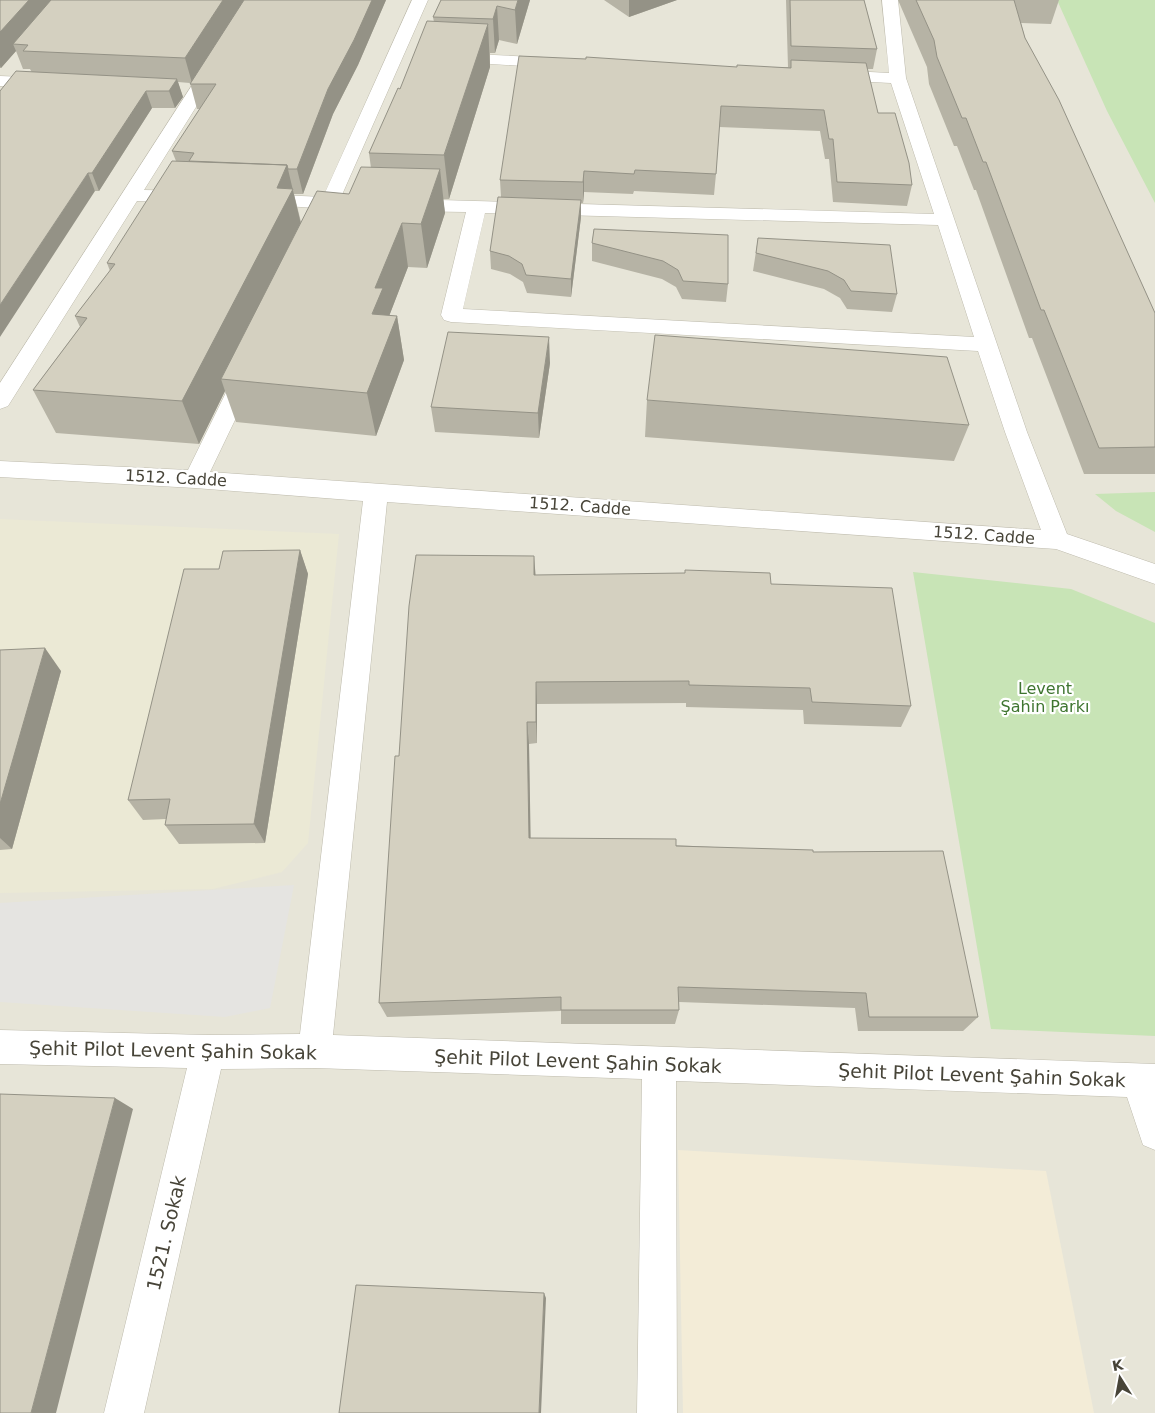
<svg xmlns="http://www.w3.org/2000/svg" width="1155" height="1413" font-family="'DejaVu Sans',sans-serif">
<rect width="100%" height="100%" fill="#f4f2ea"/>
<path fill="#e7e5d8" d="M 0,0 L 1155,0 L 1155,1413 L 0,1413 Z"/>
<path fill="#f3ecd7" d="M 678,1150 L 1046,1171 L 1094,1413 L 683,1413 Z"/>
<path fill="#ebe9d5" d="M 0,519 L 339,534 L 308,843 L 282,872 L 213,889 L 0,893 Z"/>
<path fill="#c8e4b6" d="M 1057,0 L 1155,0 L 1155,203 L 1107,111 Z
M 1155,492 L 1155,532 L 1116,511 L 1095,494 Z
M 913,572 L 1071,589 L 1155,623 L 1155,1036 L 991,1029 Z"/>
<path fill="#e5e4e1" d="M 294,885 L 270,1008 L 225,1017 L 0,1002 L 0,903 Z"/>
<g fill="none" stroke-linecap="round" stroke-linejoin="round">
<g stroke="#bebbad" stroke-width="1">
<path id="minor" d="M 247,0 L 263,0 L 144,190 L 188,191 L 195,193 L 197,197 L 195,201 L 188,203 L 137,201 L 8,406 L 0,409 L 0,383 Z
M 412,0 L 428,0 L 341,197 L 354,199 L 356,203 L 354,207 L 336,208 L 330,221 L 316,221 L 313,217 L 318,208 L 251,204 L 249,200 L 251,196 L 258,194 L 323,197 Z
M 882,0 L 898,0 L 906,78 L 1027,432 L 1067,534 L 1155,564 L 1155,584 L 1056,549 L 387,502 L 333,1035 L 1155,1064 L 1155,1150 L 1143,1145 L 1127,1097 L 676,1081 L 677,1413 L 637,1413 L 642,1079 L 315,1068 L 221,1069 L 144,1413 L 104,1413 L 187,1068 L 0,1064 L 0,1030 L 208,1035 L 300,1034 L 363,501 L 195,488 L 0,477 L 0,461 L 188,470 L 236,372 L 239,367 L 247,365 L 255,367 L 258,372 L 210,472 L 1041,530 L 1005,432 L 978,351 L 451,322 L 444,320 L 441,315 L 466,212 L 405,211 L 398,209 L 396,205 L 398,201 L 405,199 L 934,214 L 891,83 L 832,80 L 826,79 L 824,75 L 826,71 L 832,70 L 889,73 ZM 485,213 L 938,225 L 974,337 L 463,309 Z
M 452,53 L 554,58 L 560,59 L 562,63 L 560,67 L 554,68 L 446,61 L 444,58 L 446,55 Z
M 0,76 L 46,78 L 52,79 L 54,83 L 52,87 L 46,88 L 0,86 Z"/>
</g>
<use href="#minor" fill="#fff" fill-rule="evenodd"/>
</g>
<path fill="#b6b3a5" d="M 0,0 L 386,0 L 358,65 L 333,114 L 303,194 L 294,194 L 301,222 L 349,194 L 371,168 L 369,153 L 434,22 L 433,17 L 441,0 L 530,0 L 517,44 L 499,40 L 495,53 L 490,53 L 490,67 L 449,199 L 443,199 L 445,213 L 427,268 L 408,267 L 389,316 L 397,316 L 404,360 L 376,436 L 236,422 L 225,391 L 199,444 L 56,433 L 33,390 L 80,327 L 75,316 L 110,271 L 107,263 L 176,161 L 172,151 L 200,109 L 197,109 L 190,83 L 178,82 L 183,97 L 175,108 L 152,108 L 99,191 L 95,191 L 30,69 L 23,69 L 16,51 L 1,68 L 0,68 Z
M 604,0 L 677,0 L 629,17 Z
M 786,0 L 864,0 L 877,49 L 873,69 L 867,69 L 878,113 L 912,185 L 907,206 L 833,202 L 829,159 L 825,159 L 820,131 L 719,127 L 716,174 L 714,195 L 634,191 L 633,194 L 584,192 L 583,203 L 581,203 L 581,217 L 571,297 L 527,293 L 523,282 L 510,274 L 491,269 L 490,251 L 501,197 L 500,180 L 737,67 L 790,67 L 788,67 Z
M 898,0 L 1059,0 L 1051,24 L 1021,23 L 1025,38 L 1155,313 L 1155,474 L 1084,474 L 1032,338 L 1029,338 L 976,190 L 974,190 L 957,146 L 954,146 L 929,84 L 927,67 Z
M 594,229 L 728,284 L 726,302 L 682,299 L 676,287 L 662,279 L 592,261 L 592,243 Z
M 758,238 L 897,294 L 892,312 L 847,309 L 840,298 L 824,289 L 753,271 Z
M 550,363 L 539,438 L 435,432 L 431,407 Z
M 647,400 L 969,425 L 954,461 L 645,437 Z
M 300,550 L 308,574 L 265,843 L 179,844 L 165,825 L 166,819 L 143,820 L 128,800 L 219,569 Z
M 535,575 L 771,584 L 911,706 L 901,727 L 804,724 L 803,710 L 686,707 L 686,703 L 537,704 L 537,743 L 529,744 L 530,838 L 813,852 L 978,1017 L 963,1031 L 858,1031 L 855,1008 L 679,1002 L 679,1010 L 675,1024 L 561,1024 L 561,1011 L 387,1017 L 379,1003 L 399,756 Z
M 0,650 L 61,671 L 12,849 L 0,850 Z"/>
<path fill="#949286" d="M 29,0 L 60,0 L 13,44 L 16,51 L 1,68 L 0,66 L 0,32 Z
M 223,0 L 245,0 L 192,83 L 185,58 Z
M 372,0 L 386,0 L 358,65 L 333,114 L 303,194 L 297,169 L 328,89 Z
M 518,0 L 530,0 L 517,44 L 515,10 Z
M 629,0 L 677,0 L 629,17 Z
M 497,6 L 499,40 L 495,53 L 493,19 Z
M 488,24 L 490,67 L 449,199 L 444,155 Z
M 177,79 L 183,97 L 175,108 L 169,91 Z
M 146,91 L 152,108 L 99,191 L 92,173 Z
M 287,165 L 303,233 L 221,379 L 225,391 L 199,444 L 182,401 L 277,188 Z
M 440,169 L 445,213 L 427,268 L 421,224 Z
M 584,171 L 584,192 L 583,203 L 583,182 Z
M 88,173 L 95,191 L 0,337 L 0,305 Z
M 581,200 L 581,217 L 571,297 L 571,279 Z
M 402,223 L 408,267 L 388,319 L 397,316 L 404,360 L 376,436 L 367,393 L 375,288 Z
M 549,337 L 550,363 L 539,438 L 538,413 Z
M 300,550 L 308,574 L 265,843 L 254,824 Z
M 534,556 L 536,580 L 534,575 Z
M 45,648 L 61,671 L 12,849 L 0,838 L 0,804 Z
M 536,682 L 537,704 L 537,743 L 536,722 Z
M 527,722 L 529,744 L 531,857 L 529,838 Z
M 115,1098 L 133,1109 L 56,1413 L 31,1413 Z
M 544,1293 L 546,1298 L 541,1413 L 539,1413 Z"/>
<path fill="#d4d0c0" stroke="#949286" d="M 0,0 L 29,0 L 0,32 Z
M 51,0 L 223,0 L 185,58 L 23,51 L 28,45 L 13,44 Z
M 244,0 L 372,0 L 354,40 L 328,89 L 297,169 L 288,169 L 287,165 L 189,161 L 194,153 L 172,151 L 216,84 L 190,84 Z
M 441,0 L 518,0 L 515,10 L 497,6 L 493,19 L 433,17 Z
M 790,0 L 864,0 L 877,49 L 791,46 Z
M 916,0 L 1014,0 L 1025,38 L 1059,100 L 1155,313 L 1155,447 L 1099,448 L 1044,310 L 1041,310 L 986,162 L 983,162 L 966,118 L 962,118 L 937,57 L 934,40 Z
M 427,21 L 488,24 L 444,155 L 369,153 L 398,88 L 400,89 Z
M 519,56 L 586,59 L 586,57 L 737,67 L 737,65 L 791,68 L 791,60 L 866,63 L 878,113 L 895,113 L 909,163 L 912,185 L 837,182 L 833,139 L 829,139 L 824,110 L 721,106 L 716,174 L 635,170 L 634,174 L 584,171 L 583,182 L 500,180 Z
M 16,71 L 177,79 L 169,91 L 146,91 L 92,173 L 88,173 L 0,305 L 0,91 Z
M 172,161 L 287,165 L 277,188 L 293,189 L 182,401 L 33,390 L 87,318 L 75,316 L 115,264 L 107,263 Z
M 361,167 L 440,169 L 421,224 L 402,223 L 375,288 L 383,288 L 372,314 L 397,316 L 367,393 L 221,379 L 317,191 L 349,194 Z
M 498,197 L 581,200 L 571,279 L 526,275 L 522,264 L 509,256 L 490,251 Z
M 594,229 L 728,235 L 728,284 L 683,281 L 678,270 L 663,261 L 592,243 Z
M 758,238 L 890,245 L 897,294 L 851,291 L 844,280 L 828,271 L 756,253 Z
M 448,332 L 549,337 L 538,413 L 431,407 Z
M 655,335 L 947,357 L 969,425 L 647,400 Z
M 300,550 L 254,824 L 165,825 L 170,799 L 128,800 L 184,569 L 219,569 L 223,551 Z
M 416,555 L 534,556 L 534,575 L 685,573 L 685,570 L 770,573 L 771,584 L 892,588 L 911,706 L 812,702 L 810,688 L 689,685 L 689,681 L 536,682 L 536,722 L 527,722 L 529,838 L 676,839 L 676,846 L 813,850 L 813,852 L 943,851 L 978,1017 L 869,1017 L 866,993 L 678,987 L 679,1010 L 561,1010 L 561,997 L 379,1003 L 395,756 L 399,756 L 409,606 Z
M 45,648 L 0,804 L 0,650 Z
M 0,1094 L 115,1098 L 31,1413 L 0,1413 Z
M 356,1285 L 544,1293 L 539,1413 L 339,1413 Z"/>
<g text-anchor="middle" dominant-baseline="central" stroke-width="4.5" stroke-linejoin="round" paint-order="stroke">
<g font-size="16" fill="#474438" stroke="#fff">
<text transform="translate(176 478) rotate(3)">1512. Cadde</text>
<text transform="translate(580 506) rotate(4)">1512. Cadde</text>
<text transform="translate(984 535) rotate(4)">1512. Cadde</text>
</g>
<g font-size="16" fill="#3f7530" stroke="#fff">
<text x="1045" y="688">Levent<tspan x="1045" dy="18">Şahin Parkı</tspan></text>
</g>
<g font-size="19" fill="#474438" stroke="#fff">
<text transform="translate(173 1050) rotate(1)">Şehit Pilot Levent Şahin Sokak</text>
<text transform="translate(578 1061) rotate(2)">Şehit Pilot Levent Şahin Sokak</text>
<text transform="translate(982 1075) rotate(2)">Şehit Pilot Levent Şahin Sokak</text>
<text transform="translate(166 1233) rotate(-77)">1521. Sokak</text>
</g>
</g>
<g transform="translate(1120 1378) rotate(349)" stroke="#ffffff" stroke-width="4" paint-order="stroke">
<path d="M0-4L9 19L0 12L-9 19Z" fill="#474438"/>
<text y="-8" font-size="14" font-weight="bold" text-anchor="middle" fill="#474438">K</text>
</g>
</svg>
